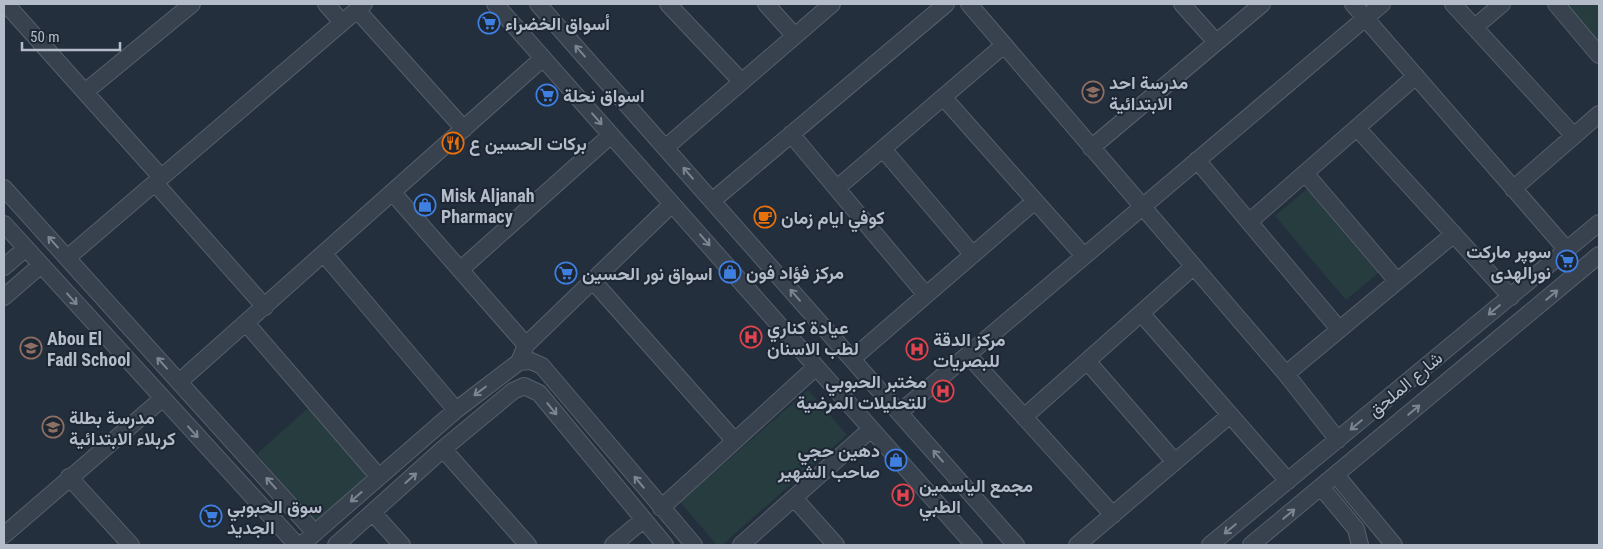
<svg xmlns="http://www.w3.org/2000/svg" width="1603" height="549" font-family="'Roboto Condensed',Vazirmatn,sans-serif">
<rect width="100%" height="100%" fill="#242f3e"/>
<path fill="#263c3f" d="M 1564,4 L 1599,4 L 1599,45 Z
M 1307,189 L 1378,273 L 1346,300 L 1275,216 Z
M 808,390 L 847,435 L 722,545 L 717,545 L 680,502 Z
M 309,407 L 369,474 L 316,522 L 257,454 Z"/>
<g fill="none" stroke-linecap="round" stroke-linejoin="round">
<g stroke="#565f6c" stroke-width="18">
<path id="minor" d="M 6,4 L 161,177
M 326,4 L 342,22
M 495,4 L 974,545
M 538,4 L 1016,545
M 668,4 L 741,81
M 766,4 L 794,35
M 969,4 L 1286,374 L 1338,440
M 1182,4 L 1216,42
M 1353,4 L 1567,250
M 1453,4 L 1574,136
M 1556,4 L 1599,55
M 357,10 L 464,129
M 1475,27 L 1502,4
M 85,92 L 192,4
M 944,98 L 1084,256
M 1357,128 L 1511,297
M 791,134 L 926,295
M 665,148 L 832,4
M 1091,148 L 1262,4
M 883,149 L 973,255
M 1197,160 L 1339,329
M 1305,173 L 1397,281
M 155,183 L 265,307
M 4,188 L 315,533
M 837,188 L 1004,45
M 1513,189 L 1599,114
M 393,193 L 526,345
M 712,201 L 946,4
M 1249,222 L 1416,76
M 4,224 L 297,545
M 324,254 L 456,410
M 67,258 L 364,4
M 4,267 L 26,248
M 460,270 L 611,135
M 593,281 L 734,440
M 4,297 L 41,265
M 1141,313 L 1288,481
M 246,323 L 379,477
M 968,355 L 1113,515
M 852,359 L 1035,201
M 1087,361 L 1175,462
M 519,362 L 531,361 L 542,366 L 694,545
M 1286,374 L 1454,234
M 179,382 L 543,58
M 899,413 L 1382,4
M 1024,417 L 1193,267
M 443,449 L 528,545
M 1336,475 L 1394,545
M 69,477 L 131,545
M 1321,487 L 1356,529 L 1360,545
M 794,498 L 836,545
M 661,508 L 816,367
M 373,513 L 402,545
M 4,535 L 163,398
M 301,545 L 456,410 L 519,362 L 526,345 L 672,204
M 336,545 L 443,449 L 513,391 L 524,386 L 539,393 L 665,545
M 613,545 L 643,520
M 741,545 L 871,429
M 1077,545 L 1230,415
M 1210,545 L 1599,223
M 1251,545 L 1599,255"/>
</g>
<use href="#minor" stroke="#38414e" stroke-width="16"/>
</g>
<defs><path id="oneway-shaft" d="M-6 0H5M1.5-3L5.5 0L1.5 3" fill="none" stroke-width="1.6" stroke-linecap="round" stroke-linejoin="round" transform="scale(1.25)"/></defs>
<g stroke="#7c8592">
<use href="#oneway-shaft" transform="translate(580 51) rotate(-131)"/>
<use href="#oneway-shaft" transform="translate(597 119) rotate(49)"/>
<use href="#oneway-shaft" transform="translate(688 173) rotate(-131)"/>
<use href="#oneway-shaft" transform="translate(705 240) rotate(49)"/>
<use href="#oneway-shaft" transform="translate(53 242) rotate(-132)"/>
<use href="#oneway-shaft" transform="translate(795 295) rotate(-131)"/>
<use href="#oneway-shaft" transform="translate(1552 295) rotate(-40)"/>
<use href="#oneway-shaft" transform="translate(72 299) rotate(48)"/>
<use href="#oneway-shaft" transform="translate(1494 310) rotate(140)"/>
<use href="#oneway-shaft" transform="translate(162 363) rotate(-132)"/>
<use href="#oneway-shaft" transform="translate(480 391) rotate(143)"/>
<use href="#oneway-shaft" transform="translate(552 409) rotate(51)"/>
<use href="#oneway-shaft" transform="translate(1414 410) rotate(-40)"/>
<use href="#oneway-shaft" transform="translate(1356 425) rotate(140)"/>
<use href="#oneway-shaft" transform="translate(193 432) rotate(48)"/>
<use href="#oneway-shaft" transform="translate(938 456) rotate(-131)"/>
<use href="#oneway-shaft" transform="translate(411 478) rotate(-42)"/>
<use href="#oneway-shaft" transform="translate(639 482) rotate(-130)"/>
<use href="#oneway-shaft" transform="translate(271 483) rotate(-132)"/>
<use href="#oneway-shaft" transform="translate(356 497) rotate(139)"/>
<use href="#oneway-shaft" transform="translate(1289 514) rotate(-40)"/>
<use href="#oneway-shaft" transform="translate(1230 529) rotate(140)"/>
</g>
<defs>
<g id="supermarket-ring" transform="scale(1.125)"><circle r="9.5" fill="#1d2633" stroke="#3f7fe0" stroke-width="1.5"/><path d="M-6-5.5h2.5l.6 2H6L4.5 2H-2.5L-4.4-4H-6ZM-1.5 3.2a1.3 1.3 0 1 0 .1 0ZM3 3.2a1.3 1.3 0 1 0 .1 0Z" fill="#3f7fe0"/></g>
<g id="school-ring" transform="scale(1.125)"><circle r="9.5" fill="#1d2633" stroke="#8d6e63" stroke-width="1.5"/><path d="M0-5L7-2L0 1L-7-2ZM-4 1L0 2.5L4 1V4Q0 6-4 4Z" fill="#8d6e63"/></g>
<g id="restaurant-ring" transform="scale(1.125)"><circle r="9.5" fill="#1d2633" stroke="#e8710a" stroke-width="1.5"/><path d="M-5-6h1v4h1v-4h1v4h1v-4h1v5L-1.5 .5V6h-2V.5L-5-1ZM5-6V6H3V1.5H1.5Q1.5-4 5-6Z" fill="#e8710a"/></g>
<g id="shop-ring" transform="scale(1.125)"><circle r="9.5" fill="#1d2633" stroke="#3f7fe0" stroke-width="1.5"/><path d="M-5-2.5h2.3a2.7 3.5 0 0 1 5.4 0H5L5.5 6h-11ZM-1.5-2.5h3a1.5 2.3 0 0 0-3 0Z" fill="#3f7fe0"/></g>
<g id="cafe-ring" transform="scale(1.125)"><circle r="9.5" fill="#1d2633" stroke="#e8710a" stroke-width="1.5"/><path d="M-5.5-4.5H6V0H3Q3 3.5 0 3.5H-2.5Q-5.5 3.5-5.5 0ZM3-3.2v2h1.7v-2ZM-6 4.5H4V6H-6Z" fill="#e8710a"/></g>
<g id="hospital-ring" transform="scale(1.125)"><circle r="9.5" fill="#1d2633" stroke="#e0444e" stroke-width="1.5"/><path d="M-5-5h3v3.5h4V-5h3V5h-3V1.5h-4V5h-3Z" fill="#e0444e"/></g>
</defs>
<g fill-rule="evenodd">
<use href="#supermarket-ring" x="489" y="23"/>
<use href="#school-ring" x="1093" y="92"/>
<use href="#supermarket-ring" x="547" y="95"/>
<use href="#restaurant-ring" x="453" y="143"/>
<use href="#shop-ring" x="425" y="205"/>
<use href="#cafe-ring" x="765" y="217"/>
<use href="#supermarket-ring" x="1567" y="261"/>
<use href="#shop-ring" x="730" y="272"/>
<use href="#supermarket-ring" x="566" y="273"/>
<use href="#hospital-ring" x="751" y="337"/>
<use href="#school-ring" x="31" y="348"/>
<use href="#hospital-ring" x="917" y="349"/>
<use href="#hospital-ring" x="943" y="391"/>
<use href="#school-ring" x="53" y="427"/>
<use href="#shop-ring" x="896" y="460"/>
<use href="#hospital-ring" x="903" y="495"/>
<use href="#supermarket-ring" x="211" y="516"/>
</g>
<g text-anchor="middle" dominant-baseline="central" stroke-width="4" stroke-linejoin="round" paint-order="stroke">
<g font-size="18" font-weight="bold" fill="#b4bcc9" stroke="#1d2633" text-anchor="start">
<text x="505" y="23">أسواق الخضراء</text>
<text x="1109" y="82">مدرسة احد<tspan x="1109" dy="21">الابتدائية</tspan></text>
<text x="563" y="95">اسواق نحلة</text>
<text x="469" y="143">بركات الحسين ع</text>
<text x="441" y="195">Misk Aljanah<tspan x="441" dy="21">Pharmacy</tspan></text>
<text x="781" y="217">كوفي ايام زمان</text>
<text x="1551" y="251" text-anchor="end">سوپر مارکت<tspan x="1551" dy="21">نورالهدی</tspan></text>
<text x="746" y="272">مركز فؤاد فون</text>
<text x="582" y="273">اسواق نور الحسين</text>
<text x="767" y="327">عيادة كناري<tspan x="767" dy="21">لطب الاسنان</tspan></text>
<text x="47" y="338">Abou El<tspan x="47" dy="21">Fadl School</tspan></text>
<text x="933" y="339">مركز الدقة<tspan x="933" dy="21">للبصريات</tspan></text>
<text x="927" y="381" text-anchor="end">مختبر الحبوبي<tspan x="927" dy="21">للتحليلات المرضية</tspan></text>
<text x="69" y="417">مدرسة بطلة<tspan x="69" dy="21">كربلاء الابتدائية</tspan></text>
<text x="880" y="450" text-anchor="end">دهين حجي<tspan x="880" dy="21">صاحب الشهير</tspan></text>
<text x="919" y="485">مجمع الياسمين<tspan x="919" dy="21">الطبي</tspan></text>
<text x="227" y="506">سوق الحبوبي<tspan x="227" dy="21">الجديد</tspan></text>
</g>
<g font-size="18" fill="#b4bcc9" stroke="#1d2633">
<text transform="translate(1405 384) rotate(-40)">شارع الملحق</text>
</g>
</g>
<rect width="1603" height="549" fill="none" stroke="#b4bcc9" stroke-width="10"/>
<path d="M22 42v8h98v-8" fill="none" stroke="#b4bcc9" stroke-width="2.5"/>
<text x="30" y="42" font-size="15" fill="#b4bcc9" stroke="#1d2633" stroke-width="4" paint-order="stroke">50 m</text>
</svg>
